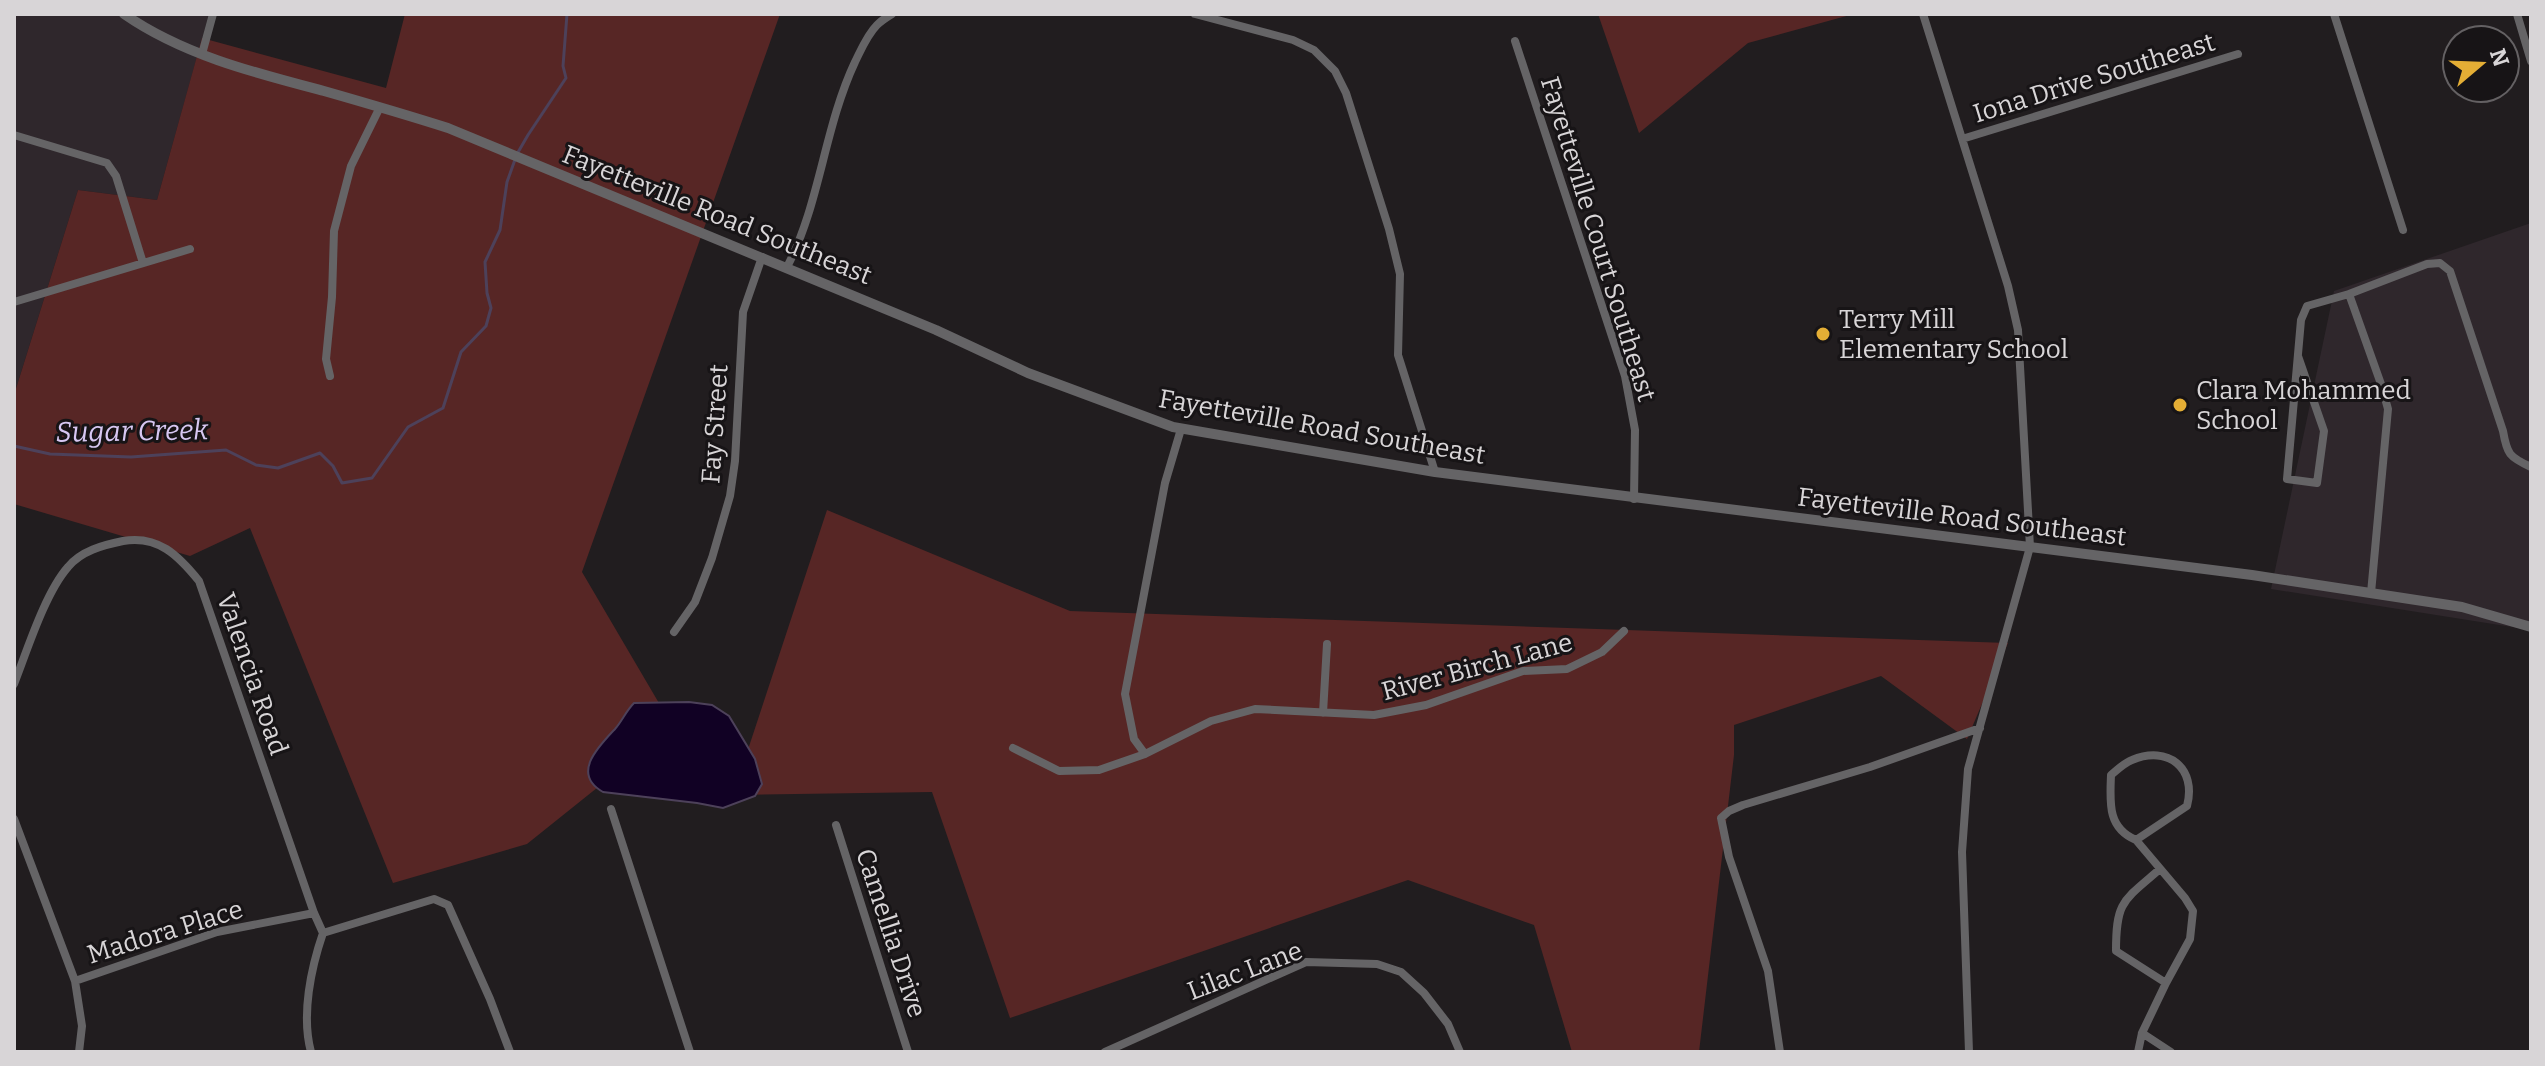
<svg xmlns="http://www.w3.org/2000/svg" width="2545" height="1066" font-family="Bitter,serif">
<rect width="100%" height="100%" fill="#211d1f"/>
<path fill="#2f272c" d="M 14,14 L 209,14 L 157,200 L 78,190 L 14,395 Z
M 2531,223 L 2531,630 L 2271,589 L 2334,291 Z"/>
<path fill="#572625" d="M 405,14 L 780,14 L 582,572 L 673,727 L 527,844 L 393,883 L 250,528 L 190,556 L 14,504 L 14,395 L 78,190 L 157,200 L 202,38 L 386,88 Z
M 1598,14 L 1850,14 L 1850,15 L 1748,43 L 1639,133 Z
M 827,510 L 1070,611 L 2008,643 L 1967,739 L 1881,676 L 1734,725 L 1734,755 L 1699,1052 L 1572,1052 L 1534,925 L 1408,880 L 1010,1018 L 932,792 L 733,795 Z"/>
<path fill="#110124" stroke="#4d415a" stroke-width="2" d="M 689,702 L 712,705 L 729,716 L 755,759 L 762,784 L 755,796 L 723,808 L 697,803 L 603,792 C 571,774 598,747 615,729 C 622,721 626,711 634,703 Z"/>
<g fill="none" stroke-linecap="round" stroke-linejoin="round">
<path stroke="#4d415a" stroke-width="3" d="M 14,446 L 50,454 L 131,457 L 226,450 L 256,465 L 278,468 L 320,453 L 333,466 L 342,483 L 372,478 L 408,427 L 443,408 L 461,352 L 486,326 L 491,308 L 487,293 L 485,262 L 500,230 L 507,182 L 517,154 L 528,135 L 566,78 L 563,66 L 567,14"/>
<path stroke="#656466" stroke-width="8" d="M 1195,14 L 1293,40 L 1314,50 L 1335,71 L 1346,93 L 1389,229 L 1400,274 L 1398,355 L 1435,472
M 1923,14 L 2008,286 L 2018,330 L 2030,547 L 1968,769 L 1962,852 L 1969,1052
M 2334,14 L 2403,230
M 2517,14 L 2531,61
M 1515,41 L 1625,376 L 1635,430 L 1634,499
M 202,54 L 213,14
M 14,135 L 107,163 L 116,176 L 143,263
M 1962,139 L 2238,54
M 787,267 C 820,204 824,128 855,62 C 861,50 867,35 877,25 C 881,21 887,17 892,14
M 14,302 L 190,249
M 2298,356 L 2324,431 L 2317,483 L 2287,479 L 2301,320 L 2307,306 L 2349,294
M 330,376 L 326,359 L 332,297 L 334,231 L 351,166 L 380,107
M 2371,593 L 2388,409 L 2381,384 L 2349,294 L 2427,264 L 2440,263 L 2450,271 L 2503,431 C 2507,454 2509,457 2531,467
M 674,632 L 695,602 L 712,558 L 730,496 L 735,461 L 743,312 L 762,257
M 14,684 C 27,651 45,593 68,567 C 81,551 103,545 123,541 C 158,535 178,555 199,581 L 314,913 L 323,933 C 311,968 301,1015 311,1052
M 1323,713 L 1327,644
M 1013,748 L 1059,771 L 1099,770 L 1145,754 L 1211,721 L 1255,709 L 1374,715 L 1426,705 L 1523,671 L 1567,669 L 1602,652 L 1624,631
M 1145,754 L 1134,739 L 1125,694 L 1165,483 L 1181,429
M 611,809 L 690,1052
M 14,819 L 75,981 L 82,1026 L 79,1052
M 836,825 L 908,1052
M 2136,840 L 2187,806 C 2197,768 2168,745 2132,760 C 2124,763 2117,770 2111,775 C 2110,802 2107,828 2136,840 L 2185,898 L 2193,911 L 2190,939 L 2166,983 L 2142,1033 L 2138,1052
M 2160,869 C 2123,901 2116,901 2116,951 L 2166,983
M 323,933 L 434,899 L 448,905 L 490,999 L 510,1052
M 75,981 L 217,932 L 314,913
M 2142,1033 L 2171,1052
M 1105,1052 L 1306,962 L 1377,964 L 1401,972 L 1424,993 L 1448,1024 L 1460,1052
M 1780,1052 L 1768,971 L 1729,857 L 1721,818 L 1729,811 L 1743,805 L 1870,767 L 1980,728"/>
<path stroke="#656466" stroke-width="10" d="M 124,14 C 183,55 255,73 324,91 C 366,103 407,115 448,128 L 936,330 L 1028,373 L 1173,427 L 1435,472 L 2252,575 L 2462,607 L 2531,627"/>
</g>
<g fill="#e4ae35" stroke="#171416" stroke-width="3">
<circle cx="1823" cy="334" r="8"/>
<circle cx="2180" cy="405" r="8"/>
</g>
<g text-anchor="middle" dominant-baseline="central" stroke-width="6" stroke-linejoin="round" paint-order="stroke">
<g font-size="26" fill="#d8d5d7" stroke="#171416">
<text transform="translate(2094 78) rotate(-17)">Iona Drive Southeast</text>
<text transform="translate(717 215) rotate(22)">Fayetteville Road Southeast</text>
<text transform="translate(1598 239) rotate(73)">Fayetteville Court Southeast</text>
<text transform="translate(715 424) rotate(-86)">Fay Street</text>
<text transform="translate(1322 427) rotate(10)">Fayetteville Road Southeast</text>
<text transform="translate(1962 517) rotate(7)">Fayetteville Road Southeast</text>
<text transform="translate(1477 667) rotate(-15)">River Birch Lane</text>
<text transform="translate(252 674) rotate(71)">Valencia Road</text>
<text transform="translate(165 932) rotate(-17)">Madora Place</text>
<text transform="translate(891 933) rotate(72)">Camellia Drive</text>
<text transform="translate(1245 971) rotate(-21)">Lilac Lane</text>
</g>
<g font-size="26" fill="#d8d5d7" stroke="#171416" text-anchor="start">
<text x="1839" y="319">Terry Mill<tspan x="1839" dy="30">Elementary School</tspan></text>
<text x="2196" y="390">Clara Mohammed<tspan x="2196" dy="30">School</tspan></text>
</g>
<g font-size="28" font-style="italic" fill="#d7c7f2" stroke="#171416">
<text transform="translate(132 431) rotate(-1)">Sugar Creek</text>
</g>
</g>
<rect width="2545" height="1066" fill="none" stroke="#d8d5d7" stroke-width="32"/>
<g transform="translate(2481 64) rotate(71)"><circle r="38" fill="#171416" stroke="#646163" stroke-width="2"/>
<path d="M0-6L14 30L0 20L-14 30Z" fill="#e4ae35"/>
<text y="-12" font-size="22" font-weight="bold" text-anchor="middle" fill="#d8d5d7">N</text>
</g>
</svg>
